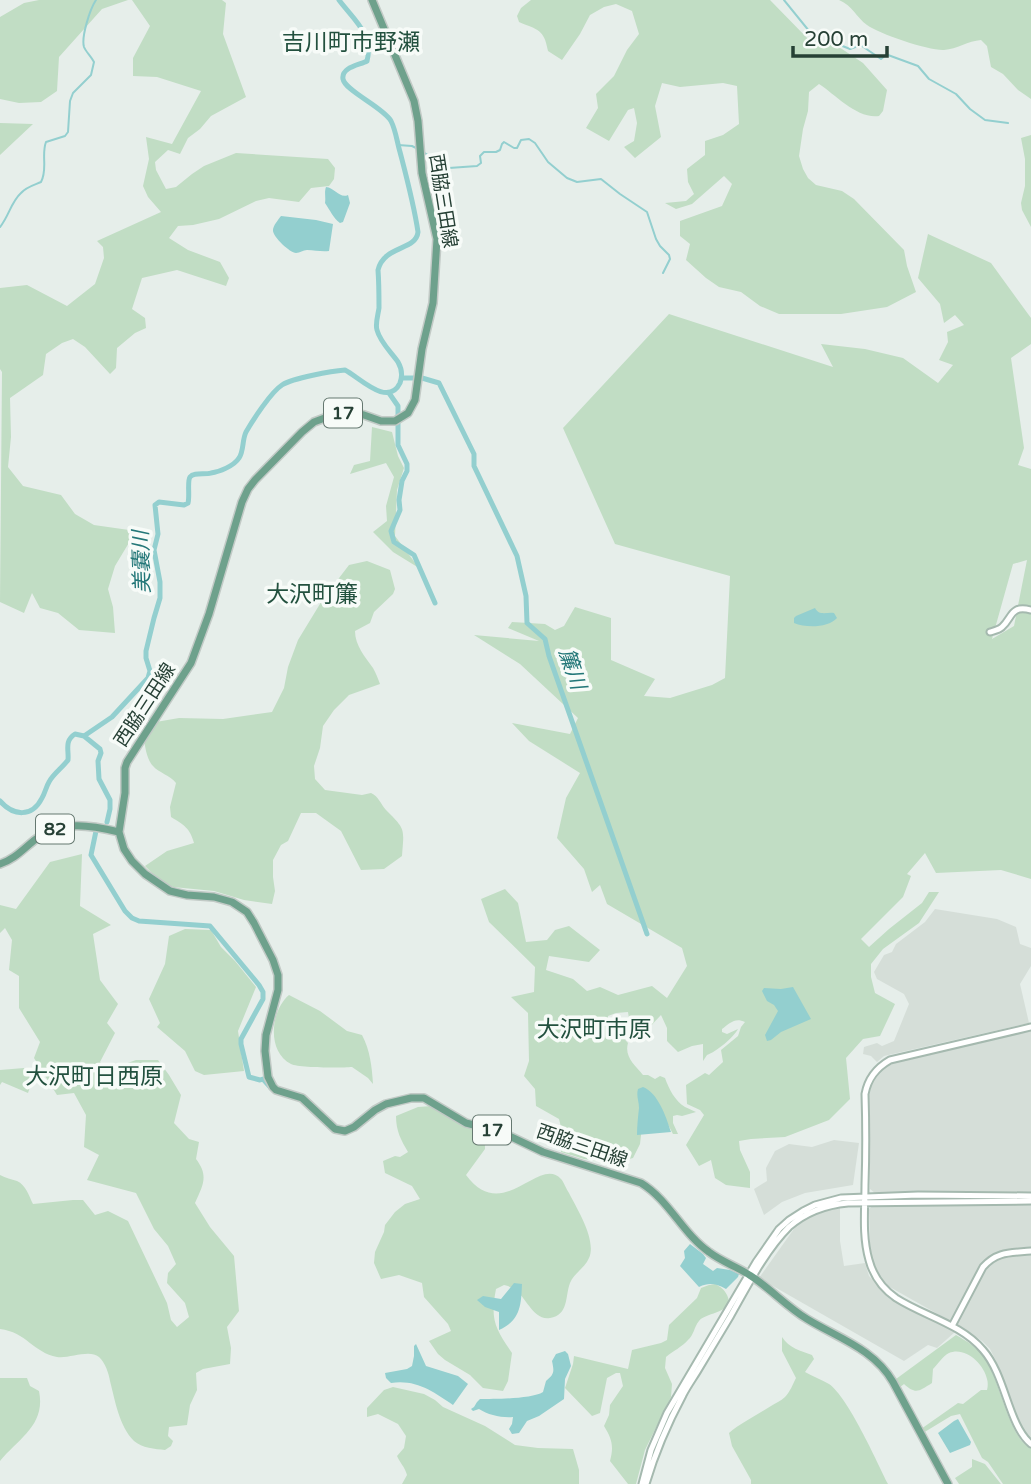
<svg xmlns="http://www.w3.org/2000/svg" width="1031" height="1484" font-family="'Varela Round','Noto Sans JP',sans-serif">
<rect width="100%" height="100%" fill="#e6eeea"/>
<path fill="#d5ded8" d="M 935,909 L 997,919 L 1016,927 L 1020,944 L 1031,948 L 1031,966 L 1020,984 L 1029,1023 L 884,1056 L 877,1062 L 871,1056 L 863,1054 L 864,1047 L 877,1043 L 882,1046 L 894,1041 L 909,1004 L 904,994 L 877,979 L 874,972 L 884,955 L 892,952 L 896,944 L 925,922 Z
M 1031,1031 L 1031,1192 L 875,1193 L 870,1189 L 869,1093 L 873,1079 L 879,1072 L 893,1063 Z
M 834,1140 L 859,1143 L 853,1185 L 805,1193 L 782,1202 L 764,1215 L 754,1189 L 767,1181 L 766,1168 L 775,1151 L 789,1144 L 812,1147 Z
M 875,1204 L 1031,1205 L 1031,1249 L 1005,1251 L 988,1258 L 982,1264 L 953,1320 L 950,1321 L 888,1286 L 879,1275 L 872,1260 L 870,1248 L 869,1209 Z
M 840,1208 L 840,1241 L 844,1266 L 865,1263 L 869,1276 L 890,1299 L 955,1332 L 937,1348 L 928,1345 L 904,1361 L 759,1278 L 796,1226 L 813,1213 Z
M 1031,1253 L 1031,1440 L 1021,1429 L 998,1365 L 990,1349 L 982,1341 L 957,1324 L 987,1265 L 992,1261 L 1005,1256 Z"/>
<path fill="#c1ddc4" fill-rule="evenodd" d="M 39,0 L 128,0 L 102,9 L 59,57 L 57,91 L 41,102 L 19,103 L 0,99 L 0,17 L 24,3 Z
M 132,0 L 222,0 L 226,3 L 223,34 L 246,97 L 211,116 L 200,129 L 188,138 L 180,154 L 168,150 L 155,162 L 156,170 L 166,189 L 176,187 L 192,174 L 204,166 L 236,153 L 328,159 L 335,168 L 334,179 L 329,186 L 311,188 L 299,202 L 269,198 L 256,201 L 219,219 L 193,225 L 178,226 L 169,238 L 188,250 L 220,262 L 229,278 L 226,286 L 177,270 L 142,278 L 132,309 L 145,318 L 146,328 L 135,333 L 117,348 L 116,368 L 110,374 L 85,347 L 73,339 L 62,343 L 46,354 L 43,375 L 10,398 L 11,437 L 8,467 L 23,486 L 61,495 L 75,514 L 94,525 L 136,531 L 115,566 L 108,589 L 113,607 L 115,633 L 79,630 L 58,613 L 40,608 L 32,593 L 24,613 L 0,602 L 2,372 L 0,369 L 0,288 L 27,285 L 67,306 L 95,284 L 104,258 L 103,247 L 97,241 L 161,212 L 148,197 L 143,186 L 149,159 L 146,137 L 172,144 L 201,91 L 157,77 L 133,76 L 133,58 L 150,26 Z
M 531,0 L 770,0 L 812,43 L 834,45 L 842,49 L 863,63 L 887,90 L 883,111 L 879,116 C 857,119 836,95 819,84 L 809,92 L 808,111 L 803,129 L 799,156 L 803,169 L 808,178 L 816,185 L 842,191 L 854,199 L 904,250 L 907,266 L 916,292 L 887,307 L 841,314 L 779,314 L 760,306 L 741,292 L 719,287 L 706,278 L 686,260 L 690,244 L 680,236 L 680,221 L 722,206 L 732,184 L 724,176 L 692,204 L 676,209 L 665,203 L 686,201 L 694,194 L 688,182 L 687,169 L 705,155 L 705,141 L 723,135 L 739,124 L 737,86 L 723,83 L 680,87 L 662,83 L 655,106 L 661,137 L 635,158 L 624,147 L 634,141 L 637,123 L 634,108 L 628,110 L 609,141 L 586,128 L 598,108 L 596,94 L 614,76 L 627,50 L 639,34 L 632,11 L 616,4 L 604,7 L 590,15 L 580,34 L 562,60 L 548,51 C 544,29 538,30 519,22 L 517,16 L 521,8 Z
M 839,0 L 1031,0 L 1031,99 L 1018,90 L 1003,74 L 991,67 L 987,46 L 981,40 C 968,41 957,49 944,50 C 930,51 879,34 867,25 C 856,17 853,6 839,0 Z
M 0,123 L 33,124 L 0,155 Z
M 1031,135 L 1031,227 L 1022,210 L 1021,203 L 1025,186 L 1025,159 L 1021,138 Z
M 928,234 L 991,263 L 1031,318 L 1031,344 L 1011,358 L 1024,448 L 1018,465 L 1031,469 L 1031,879 L 1001,870 L 936,873 L 925,853 L 907,874 L 911,876 L 903,897 L 861,939 L 869,947 L 889,929 L 922,903 L 929,892 L 939,892 L 919,923 L 883,949 L 871,964 L 871,977 L 875,993 L 895,1004 L 880,1036 L 863,1039 L 846,1058 L 850,1099 L 829,1120 L 785,1137 L 751,1139 L 739,1141 L 740,1150 L 750,1172 L 750,1188 L 726,1185 L 715,1178 L 711,1160 L 699,1166 L 686,1145 L 704,1115 L 700,1110 L 687,1104 L 686,1085 L 705,1073 L 709,1075 L 723,1062 L 721,1050 L 738,1036 L 741,1027 L 745,1022 C 735,1017 730,1023 722,1029 L 722,1032 L 727,1034 L 738,1029 C 734,1037 716,1052 707,1055 L 703,1061 L 703,1044 L 692,1046 L 678,1052 L 667,1041 L 667,1028 L 661,1015 L 646,1031 L 636,1037 L 631,1031 L 628,1012 L 616,1013 L 608,1016 L 608,1023 L 618,1032 L 628,1043 C 624,1057 635,1065 643,1075 L 648,1075 L 655,1079 L 660,1076 L 665,1078 C 669,1089 675,1101 685,1107 C 689,1109 692,1110 696,1112 L 682,1116 L 677,1115 L 673,1116 L 673,1123 L 678,1134 L 673,1134 L 653,1096 L 643,1118 L 640,1144 L 633,1158 L 613,1163 L 584,1159 L 561,1152 L 563,1135 L 559,1119 L 536,1106 L 535,1089 L 524,1076 L 529,1061 L 528,1013 L 511,997 L 534,992 L 535,967 L 489,922 L 481,899 L 505,889 L 518,903 L 526,942 L 547,940 L 555,930 L 569,926 L 600,950 L 589,962 L 549,956 L 546,970 L 573,979 L 587,991 L 600,987 L 618,995 L 652,986 L 667,998 L 687,966 L 682,948 L 607,904 L 600,885 L 592,892 L 584,869 L 557,838 L 566,798 L 580,773 L 529,741 L 512,723 L 570,734 L 578,718 L 520,664 L 474,635 L 539,641 L 508,628 L 512,622 L 545,624 L 555,630 L 564,626 L 575,607 L 611,618 L 611,660 L 655,679 L 644,696 L 670,698 L 712,685 L 725,678 L 730,576 L 615,544 L 563,428 L 669,314 L 833,367 L 821,344 L 865,349 L 903,358 L 938,383 L 953,365 L 939,360 L 948,342 L 947,332 L 964,325 L 955,315 L 944,323 L 940,304 L 918,278 ZM 1027,560 L 1014,626 L 992,639 L 1013,564 Z
M 372,427 L 392,432 L 398,456 L 404,468 L 397,490 L 395,536 L 419,568 L 393,552 L 373,532 L 387,521 L 386,506 L 394,477 L 386,463 L 350,474 L 354,465 L 370,461 Z
M 367,561 L 390,570 L 395,589 L 393,594 L 374,612 L 370,623 L 355,631 C 355,645 365,657 373,668 C 376,673 378,679 380,684 L 349,695 L 334,710 L 323,726 L 320,748 L 314,766 L 315,779 L 325,790 L 362,795 L 371,793 C 379,797 380,803 386,810 C 406,830 404,828 402,856 L 384,869 L 361,870 L 341,831 L 316,813 L 301,813 L 288,841 L 281,845 L 273,860 L 273,877 L 275,891 L 272,904 L 244,900 L 214,891 L 173,887 L 159,880 L 145,866 L 167,851 L 194,843 C 190,828 184,825 171,817 L 170,807 L 176,783 C 170,775 159,773 153,766 C 147,760 145,747 144,739 L 156,722 L 179,718 L 223,719 L 272,712 L 284,688 L 288,667 L 298,640 L 323,599 L 349,565 Z
M 82,854 L 80,906 L 111,925 L 93,934 L 100,980 L 118,1004 L 107,1023 L 115,1033 L 100,1062 L 108,1070 L 136,1060 L 158,1060 L 169,1075 L 181,1095 L 174,1123 L 189,1139 L 199,1142 L 196,1159 C 209,1176 203,1185 195,1203 L 210,1227 L 234,1256 L 239,1311 L 227,1327 L 231,1348 L 230,1364 L 203,1369 L 196,1373 L 197,1390 L 190,1405 L 187,1425 L 169,1427 L 168,1436 L 173,1441 L 171,1446 L 165,1450 C 155,1449 142,1448 134,1441 C 119,1426 115,1400 110,1381 C 109,1374 105,1362 99,1357 C 89,1349 69,1359 57,1357 C 34,1353 26,1332 0,1329 L 0,1175 C 6,1178 11,1179 17,1181 C 26,1185 29,1196 33,1204 L 73,1200 L 83,1200 L 95,1215 L 108,1211 L 128,1221 L 167,1303 L 171,1320 L 177,1327 L 189,1317 L 185,1303 L 167,1283 L 168,1273 L 176,1264 L 168,1246 L 154,1229 L 136,1193 L 87,1180 L 99,1155 L 84,1147 L 86,1115 L 74,1093 L 57,1095 L 34,1058 L 40,1042 L 19,1008 L 19,976 L 9,970 L 12,940 L 5,928 L 0,933 L 0,905 L 16,909 L 50,862 Z
M 185,929 L 211,930 L 221,947 L 235,961 L 256,987 L 238,1031 L 244,1071 L 204,1075 L 195,1071 L 185,1051 L 157,1027 L 160,1023 L 149,999 L 165,964 L 169,936 Z
M 289,995 L 320,1011 L 347,1031 L 362,1035 C 370,1050 372,1067 373,1084 L 368,1078 L 352,1067 C 341,1068 299,1068 291,1064 C 266,1051 271,1010 289,995 Z
M 24,1068 L 32,1081 L 28,1093 L 2,1082 L 0,1085 L 0,1070 Z
M 432,1106 C 444,1113 475,1126 483,1137 C 485,1141 485,1145 485,1149 L 466,1175 C 503,1225 539,1155 561,1179 C 564,1182 566,1189 569,1193 C 577,1209 597,1240 589,1258 C 585,1268 574,1273 570,1283 C 565,1296 569,1315 550,1318 C 533,1321 526,1296 514,1289 C 511,1287 508,1286 504,1285 L 496,1289 C 490,1320 495,1328 512,1353 L 508,1381 L 503,1391 L 483,1388 L 470,1375 L 445,1360 L 438,1354 L 429,1341 L 451,1331 L 448,1324 L 424,1297 L 422,1283 L 399,1275 L 381,1279 L 374,1263 L 375,1252 L 384,1232 L 385,1225 L 395,1212 L 405,1204 L 420,1199 L 412,1186 L 385,1173 L 383,1161 L 395,1156 L 400,1157 L 408,1152 C 401,1140 396,1131 396,1116 L 418,1107 Z
M 715,1284 C 721,1287 724,1289 727,1295 C 736,1313 706,1312 699,1321 C 694,1327 694,1335 688,1340 C 682,1347 673,1351 666,1357 L 665,1368 L 672,1384 L 671,1397 L 645,1450 L 636,1484 L 628,1484 L 610,1461 C 614,1446 612,1439 604,1426 L 609,1415 L 610,1405 L 623,1386 L 620,1373 L 616,1373 L 607,1378 L 600,1413 L 592,1416 L 565,1388 L 573,1364 L 574,1356 L 628,1369 L 632,1350 L 661,1343 L 667,1340 L 669,1325 L 697,1298 L 701,1288 L 709,1285 Z
M 956,1335 C 968,1342 979,1348 986,1360 C 1000,1381 1010,1441 1031,1448 L 1031,1484 L 1003,1484 L 988,1462 L 982,1458 L 960,1414 L 951,1416 L 923,1433 L 921,1429 L 958,1403 L 963,1404 L 981,1390 L 987,1390 C 988,1386 988,1382 987,1379 C 984,1364 965,1346 949,1353 C 943,1356 938,1364 933,1369 L 932,1383 C 919,1391 916,1395 904,1384 L 899,1388 L 896,1379 Z
M 782,1337 C 789,1348 801,1351 812,1355 L 814,1359 L 805,1372 C 812,1376 822,1380 829,1384 C 848,1397 877,1462 888,1484 L 751,1484 L 751,1480 L 732,1446 L 729,1433 C 741,1423 757,1415 771,1406 C 775,1403 781,1401 785,1397 C 790,1392 793,1384 796,1378 L 782,1351 Z
M 0,1378 L 27,1378 L 30,1386 L 39,1391 C 46,1425 19,1438 0,1461 Z
M 393,1387 L 424,1394 L 435,1400 L 443,1407 L 485,1426 L 515,1445 L 538,1448 L 573,1449 L 579,1470 L 579,1484 L 402,1484 L 407,1475 C 405,1467 400,1463 397,1456 L 404,1448 L 406,1436 L 398,1424 L 378,1414 L 367,1417 L 367,1408 L 384,1390 Z
M 972,1459 L 985,1464 L 1001,1484 L 959,1484 L 955,1478 L 972,1467 Z"/>
<path fill="#93cfcf" d="M 326,187 C 335,188 340,199 348,195 L 350,203 L 343,222 L 340,223 C 333,218 330,210 325,203 C 326,197 324,193 326,187 Z
M 281,216 L 316,220 L 333,224 L 329,251 C 321,252 315,250 307,250 C 303,250 300,253 296,253 C 290,253 272,236 273,230 C 273,226 278,220 281,216 Z
M 815,608 C 819,616 826,612 834,613 L 837,618 C 828,628 806,628 794,623 L 794,618 L 796,616 Z
M 793,987 L 811,1019 L 781,1032 L 771,1040 L 767,1041 L 765,1035 L 778,1011 L 774,1005 L 767,1001 L 762,991 L 764,988 L 781,989 Z
M 643,1087 C 658,1093 666,1116 671,1132 L 637,1135 C 637,1126 638,1117 639,1108 C 639,1101 636,1096 638,1089 Z
M 690,1244 L 703,1254 L 706,1258 L 703,1264 L 713,1271 L 717,1268 L 730,1270 L 739,1274 L 738,1277 L 726,1289 C 716,1284 710,1282 699,1287 L 680,1266 L 685,1258 L 684,1251 Z
M 514,1283 L 522,1284 C 521,1305 521,1320 499,1330 L 499,1312 L 485,1307 L 477,1300 L 483,1296 L 501,1299 Z
M 416,1344 L 426,1366 L 458,1376 L 468,1384 L 453,1405 C 434,1392 416,1379 391,1383 L 386,1378 L 385,1373 L 407,1369 L 412,1366 L 414,1356 L 414,1346 Z
M 565,1351 L 568,1354 L 571,1366 L 565,1379 L 564,1399 L 539,1416 L 527,1421 L 519,1433 L 512,1434 L 509,1429 L 512,1424 L 513,1417 C 502,1418 488,1415 479,1409 L 473,1411 L 471,1409 L 474,1407 L 477,1402 L 480,1399 C 495,1399 532,1399 543,1392 L 546,1381 C 555,1374 554,1371 552,1361 L 556,1354 Z
M 958,1419 L 971,1442 L 970,1445 L 950,1453 L 938,1433 L 954,1421 Z"/>
<g fill="none" stroke-linecap="round" stroke-linejoin="round">
<path stroke="#93cfcf" stroke-width="2" d="M 784,0 L 818,42 L 826,44 L 835,43 L 850,49 L 858,46 L 862,46 L 881,59 L 886,55 L 888,55 L 918,66 L 929,79 L 956,94 L 970,109 L 985,120 L 1008,123
M 398,145 L 412,146 L 418,149
M 423,152 L 449,168 L 477,166 L 481,163 L 480,156 L 484,152 L 496,152 L 500,150 L 502,144 L 504,142 L 514,148 L 517,148 L 521,140 L 529,139 L 535,143 L 548,162 L 567,178 L 577,182 L 601,179 L 620,194 L 647,212 L 656,239 L 660,246 L 669,255 L 670,259 L 663,273
M 0,227 C 9,216 11,202 21,193 C 26,187 34,185 41,182 C 48,169 41,155 46,142 L 65,136 L 68,132 L 70,101 L 73,93 L 91,75 L 94,62 C 91,56 86,52 84,47 C 81,37 90,9 96,0"/>
<path stroke="#93cfcf" stroke-width="5" d="M 402,378 L 422,378 L 439,383 L 474,454 L 474,466 L 517,556 L 526,596 L 527,623 L 545,639 L 549,656 L 647,934
M 389,393 L 398,406 L 398,445 L 407,464 L 407,471 L 402,481 L 399,500 L 400,510 L 391,531 L 394,542 L 414,555 L 435,603
M 84,736 L 100,749 L 101,753 L 98,761 L 99,779 L 110,800 L 110,809 L 107,822
M 0,801 C 13,816 32,818 42,798 C 45,793 46,787 49,782 C 53,774 62,768 68,760 C 69,750 64,741 75,734 L 84,736 L 112,717 L 148,678 L 150,671 L 146,658 L 146,651 L 154,618 L 160,598 L 160,582 L 154,550 L 158,534 L 155,505 L 159,502 L 184,505 L 188,503 C 190,496 187,481 190,477 C 194,472 205,475 211,473 C 219,472 234,466 239,458 C 244,451 242,440 246,432 C 253,420 271,392 282,385 C 293,378 332,371 345,370 C 359,377 388,408 400,383 C 403,375 402,369 398,362 C 391,352 380,342 377,330 C 375,324 378,315 379,308 C 379,296 379,283 378,270 C 384,245 416,251 418,232 C 414,205 407,179 400,152 C 397,142 396,131 391,121 C 383,107 345,91 343,79 C 341,67 360,65 367,61 C 374,34 353,19 339,0
M 96,831 L 91,855 L 125,911 L 132,918 L 139,921 L 210,926 L 259,985 L 263,992 L 263,999 L 241,1039 L 241,1044 L 249,1077 L 260,1080 L 263,1079 L 271,1088"/>
<g stroke="#a5b9af" stroke-width="9">
<path id="secondary" d="M 990,632 C 993,631 999,630 1002,627 C 1013,617 1010,605 1031,610
M 1031,1027 L 890,1060 C 876,1068 868,1078 865,1094 C 866,1124 866,1154 865,1185 C 865,1209 862,1236 869,1260 C 873,1275 883,1289 896,1298 C 924,1316 961,1324 983,1350 C 1006,1376 1008,1425 1031,1444
M 952,1326 L 983,1267 C 997,1251 1011,1253 1031,1251
M 642,1484 L 651,1450 L 667,1413 L 756,1262 L 779,1229 L 789,1220 L 803,1211 L 815,1205 L 841,1198 L 918,1195 L 1031,1196
M 646,1484 C 655,1453 668,1423 683,1395 C 687,1387 692,1380 697,1372 C 708,1354 719,1335 730,1317 C 747,1287 765,1251 789,1227 C 806,1212 826,1205 848,1203 L 1031,1201"/>
</g>
<g stroke="#c2cac6" stroke-width="10">
<path id="primary" d="M 372,0 L 414,101 L 418,121 L 422,173 L 437,239 L 433,303 L 422,349 L 415,400 L 408,413 L 395,421 L 381,421 L 364,415 L 347,412 L 330,416 L 314,422 L 302,432 L 255,480 L 248,489 L 242,502 L 209,614 L 191,663 L 127,762 L 125,768 L 125,793 L 119,832 L 124,849 L 132,861 L 145,874 L 170,891 L 187,895 L 214,897 L 232,902 L 247,912 L 254,923 L 273,960 L 278,975 L 278,990 L 266,1035 L 265,1051 L 268,1077 L 273,1087 L 276,1090 L 302,1098 L 335,1129 L 345,1131 L 354,1127 L 375,1110 L 386,1104 L 411,1098 L 424,1098 L 466,1123 L 501,1132 L 543,1152 L 641,1183 C 669,1200 683,1234 709,1252 C 722,1262 738,1267 751,1276 C 771,1289 787,1307 807,1319 C 838,1338 874,1349 893,1382 L 948,1484
M 0,864 C 15,859 23,849 36,839 C 61,820 90,825 119,832"/>
</g>
<use href="#secondary" stroke="#fff" stroke-width="5"/>
<use href="#primary" stroke="#6ea18c" stroke-width="7"/>
</g>
<g text-anchor="middle" dominant-baseline="central" stroke-width="7" stroke-linejoin="round" paint-order="stroke">
<g fill="#f7fbf8" stroke="#657870" stroke-width="2">
<rect x="324" y="398.5" width="38" height="29" rx="5"/>
<rect x="36" y="814.5" width="38" height="29" rx="5"/>
<rect x="473" y="1115.5" width="38" height="29" rx="5"/>
</g>
<g font-size="18" font-weight="bold" fill="#264035">
<text x="343" y="413">17</text>
<text x="55" y="829">82</text>
<text x="492" y="1130">17</text>
</g>
<g font-size="19" fill="#264035" stroke="#f7fbf8">
<text transform="translate(443 201) rotate(81)">西脇三田線</text>
<text transform="translate(145 705) rotate(-57)">西脇三田線</text>
<text transform="translate(582 1146) rotate(19)">西脇三田線</text>
</g>
<g font-size="21" font-style="italic" fill="#237778" stroke="#f7fbf8">
<text transform="translate(142 562) rotate(-92)">美嚢川</text>
<text transform="translate(572 669) rotate(71)">簾川</text>
</g>
<g font-size="23" fill="#23513f" stroke="#f7fbf8">
<text x="351" y="43">吉川町市野瀬</text>
<text x="312" y="595">大沢町簾</text>
<text x="594" y="1030">大沢町市原</text>
<text x="94" y="1077">大沢町日西原</text>
</g>
</g>
<path d="M793 46v10h94v-10" fill="none" stroke="#264035" stroke-width="3.5"/>
<text x="804" y="46" font-size="21" fill="#264035" stroke="#f7fbf8" stroke-width="5" paint-order="stroke">200 m</text>
</svg>
